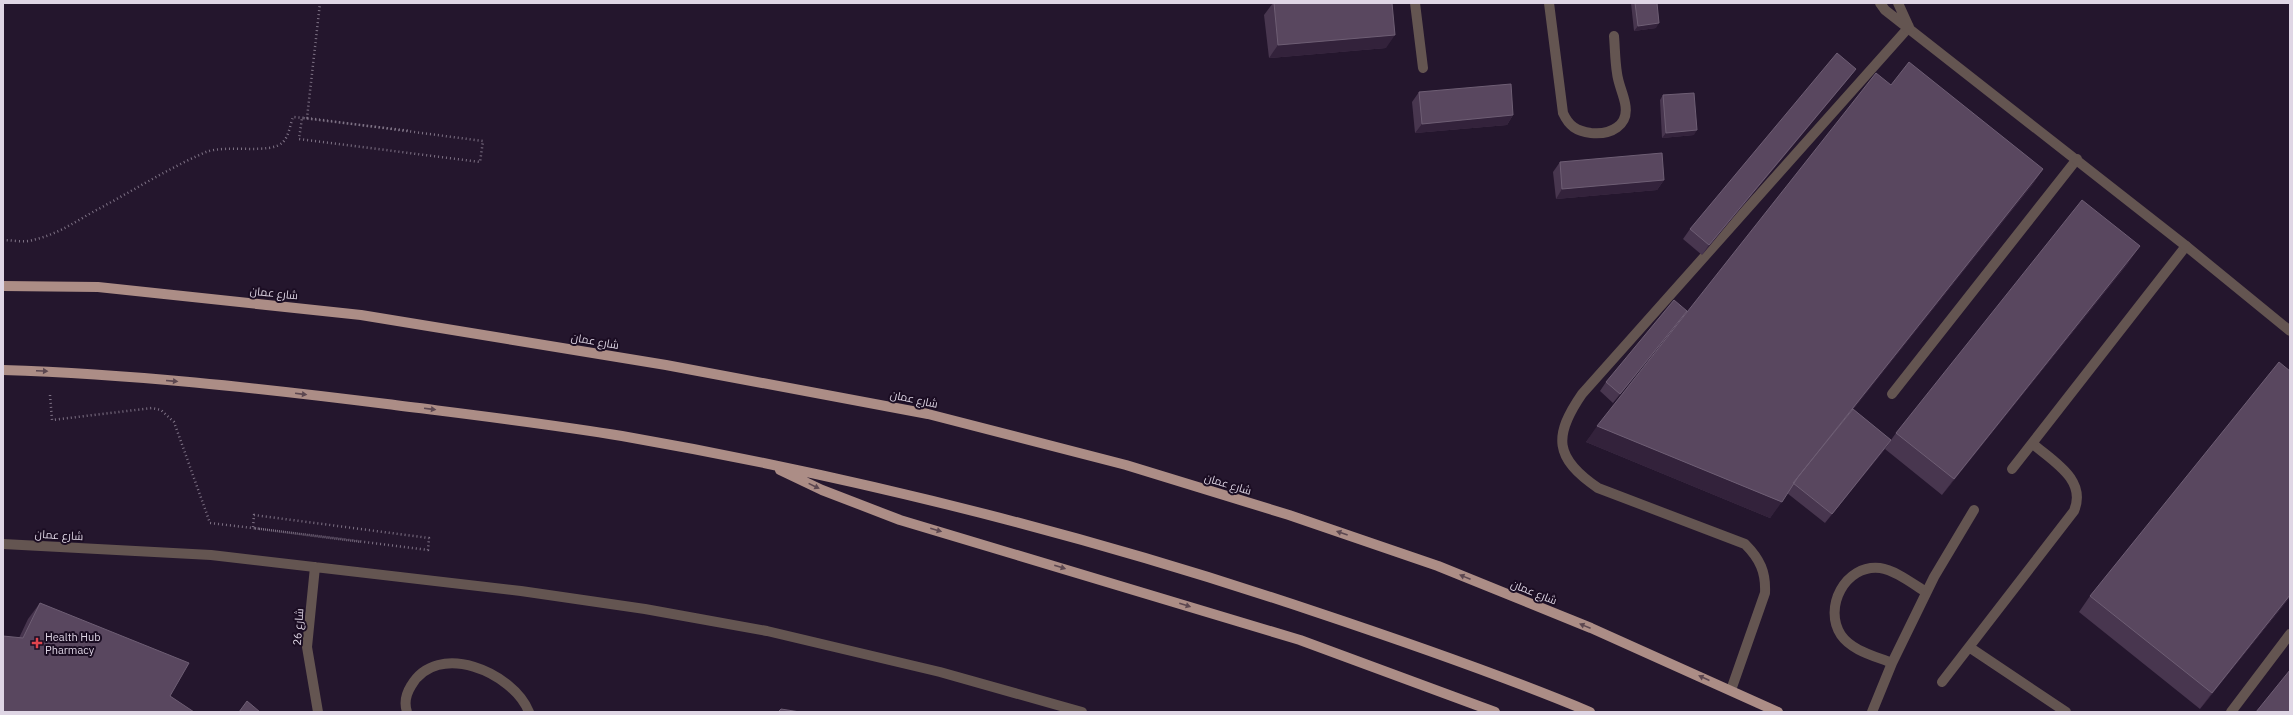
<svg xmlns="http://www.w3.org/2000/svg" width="2293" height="715" font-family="'IBM Plex Sans',Cairo,sans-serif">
<rect width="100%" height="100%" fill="#24162d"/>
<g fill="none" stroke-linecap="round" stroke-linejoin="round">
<path stroke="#7e7285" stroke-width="2.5" stroke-dasharray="1 3" stroke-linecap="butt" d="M 3,240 C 12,240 24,243 33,240 C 55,235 72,224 91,213 C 129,193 167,169 206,152 C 227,144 271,155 283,142 C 289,136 290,125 293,117 L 307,118 L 320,3
M 50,395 L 52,420 L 152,408 L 161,410 L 174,422 L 210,523 L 261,529"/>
<path stroke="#645551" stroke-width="10" d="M 1415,3 L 1423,68
M 1549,3 L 1563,113 C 1569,126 1576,131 1591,133 C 1610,135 1630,126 1625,103 C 1623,93 1618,83 1617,73 C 1615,61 1615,48 1614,36
M 1892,394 L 2077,159
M 2012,469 L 2186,246
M 1969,647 L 2066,712
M 1892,663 C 1875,656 1852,651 1841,635 C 1823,608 1845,564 1880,568 C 1895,570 1913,584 1926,592
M 1942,682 L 2074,511 C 2087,480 2054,462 2033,444
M 1731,690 L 1765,593 C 1766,572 1760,559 1745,544 L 1598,488 C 1554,458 1553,436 1582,394 L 1909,27
M 407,712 C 404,703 406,694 411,686 C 437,640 513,672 529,712
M 1872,712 L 1892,663 L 1934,577 L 1974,510
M 2231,712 L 2290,634"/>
<path stroke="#645551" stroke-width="10" d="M 1880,3 L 1885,10 L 2186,246 L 2290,331
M 1898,3 L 1908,25
M 3,544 L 211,555 L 521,591 L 645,609 L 767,631 L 940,672 L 1082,712
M 315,567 L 307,647 L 318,712"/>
<path stroke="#ac8d86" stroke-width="10" d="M 3,286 L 98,287 L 361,315 L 666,365 L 928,414 L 1126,465 L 1289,515 L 1438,566 L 1591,628 L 1778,712
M 3,370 C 131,374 259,388 387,404 C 465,414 544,423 622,436 C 857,477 1087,535 1313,611 C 1406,642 1499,674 1590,712
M 780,470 L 822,490 L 900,520 L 1300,640 L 1495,712"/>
<path stroke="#7e7285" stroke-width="2.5" stroke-dasharray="1 3" stroke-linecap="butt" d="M 307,118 L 483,141 L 480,162 L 299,139 L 302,118 L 411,131
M 261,529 L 428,550 L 429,538 L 254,515 L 253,528 L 362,542"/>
</g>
<path fill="#48364f" d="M 1273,3 L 1392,3 L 1386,48 L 1269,58 L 1264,15 Z
M 1631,3 L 1657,3 L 1656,28 L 1634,31 Z
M 1856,69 L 1849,78 L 1702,255 L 1683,239 L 1690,229 Z
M 1891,85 L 2043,169 L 2032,185 L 1853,409 L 1891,440 L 1896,433 L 2129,262 L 1942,495 L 1885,449 L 1825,523 L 1787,493 L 1770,518 L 1586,442 L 1677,325 L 1613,403 L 1600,391 L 1606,382 L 1687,311 L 1682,319 Z
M 1419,92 L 1513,115 L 1507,125 L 1415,133 L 1412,102 Z
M 1663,95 L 1694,135 L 1662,138 L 1660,100 Z
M 1560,162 L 1664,180 L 1657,190 L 1556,199 L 1553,172 Z
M 2290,371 L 2290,597 L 2200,709 L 2079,612 L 2090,596 Z
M 40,603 L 170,696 L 19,638 L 28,619 Z"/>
<path fill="#33223b" d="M 1659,23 L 1656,28 L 1634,31 L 1638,26 Z
M 1395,35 L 1386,48 L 1269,58 L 1278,45 Z
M 1856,69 L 1849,78 L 1702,255 L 1709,245 Z
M 1513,115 L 1507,125 L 1415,133 L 1422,124 Z
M 1697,130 L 1694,135 L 1662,138 L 1666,133 Z
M 2043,169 L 2032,185 L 1794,484 L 1798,477 Z
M 1664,180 L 1657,190 L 1556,199 L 1562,189 Z
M 2140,246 L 2129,262 L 1942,495 L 1954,479 Z
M 1687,311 L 1681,320 L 1613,403 L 1620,394 Z
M 1597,426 L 1782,502 L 1770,518 L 1586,442 Z
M 1891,440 L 1885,449 L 1825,523 L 1832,514 Z
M 2290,595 L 2290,597 L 2200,709 L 2212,693 Z"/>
<path fill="#59475f" stroke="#6e5e74" d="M 1274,3 L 1392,3 L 1395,35 L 1278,45 Z
M 1635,3 L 1657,3 L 1659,23 L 1638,26 Z
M 1837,53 L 1856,69 L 1709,245 L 1690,229 Z
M 1909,62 L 2043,169 L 1798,477 L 1782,502 L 1597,426 L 1876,73 L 1891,85 Z
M 1511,84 L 1513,115 L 1422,124 L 1419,92 Z
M 1694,93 L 1697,130 L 1666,133 L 1663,95 Z
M 1662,153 L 1664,180 L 1562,189 L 1560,162 Z
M 2082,200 L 2140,246 L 1954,479 L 1896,433 Z
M 1674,300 L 1687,311 L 1620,394 L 1606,382 Z
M 2279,362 L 2290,371 L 2290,595 L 2212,693 L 2090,596 Z
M 1853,409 L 1891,440 L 1832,514 L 1793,483 Z
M 40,603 L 189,663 L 170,696 L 194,712 L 3,712 L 3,636 L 23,638 Z
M 2290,670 L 2290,712 L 2256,712 Z
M 247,701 L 260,712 L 239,712 Z
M 781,709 L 800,712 L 778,712 Z"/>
<defs><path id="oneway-solid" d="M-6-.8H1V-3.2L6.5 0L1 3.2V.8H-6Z"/></defs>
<g fill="#5c4750">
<use href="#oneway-solid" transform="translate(42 371) rotate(2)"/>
<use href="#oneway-solid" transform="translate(172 381) rotate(5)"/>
<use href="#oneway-solid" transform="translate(301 394) rotate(7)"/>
<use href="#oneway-solid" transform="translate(430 409) rotate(7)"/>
<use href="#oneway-solid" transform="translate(814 486) rotate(26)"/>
<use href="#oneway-solid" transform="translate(936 530) rotate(16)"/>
<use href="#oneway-solid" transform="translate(1342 533) rotate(-161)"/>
<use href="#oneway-solid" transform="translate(1060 567) rotate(17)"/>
<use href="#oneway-solid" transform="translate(1465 577) rotate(-158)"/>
<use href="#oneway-solid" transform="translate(1185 605) rotate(17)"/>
<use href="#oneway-solid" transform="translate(1585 626) rotate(-158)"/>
<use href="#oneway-solid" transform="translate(1704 678) rotate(-156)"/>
</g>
<path fill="#e0444e" stroke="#1b0d23" stroke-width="1.5" d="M35 637h4v4h4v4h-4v4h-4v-4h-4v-4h4z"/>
<g text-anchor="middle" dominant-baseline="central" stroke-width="4" stroke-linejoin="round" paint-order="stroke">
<g font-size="11" fill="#dfd6e5" stroke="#1b0d23">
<text transform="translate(274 293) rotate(6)">شارع عمان</text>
<text transform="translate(595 341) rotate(10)">شارع عمان</text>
<text transform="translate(914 399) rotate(12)">شارع عمان</text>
<text transform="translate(1228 484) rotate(17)">شارع عمان</text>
<text transform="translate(59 535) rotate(3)">شارع عمان</text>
<text transform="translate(1534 592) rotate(22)">شارع عمان</text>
<text transform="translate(298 627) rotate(-86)">شارع 26</text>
</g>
<g font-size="11" fill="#dfd6e5" stroke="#1b0d23" text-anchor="start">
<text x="45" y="637">Health Hub<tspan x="45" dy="13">Pharmacy</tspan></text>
</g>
</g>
<rect width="2293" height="715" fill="none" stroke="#dfd6e5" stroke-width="8"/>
</svg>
